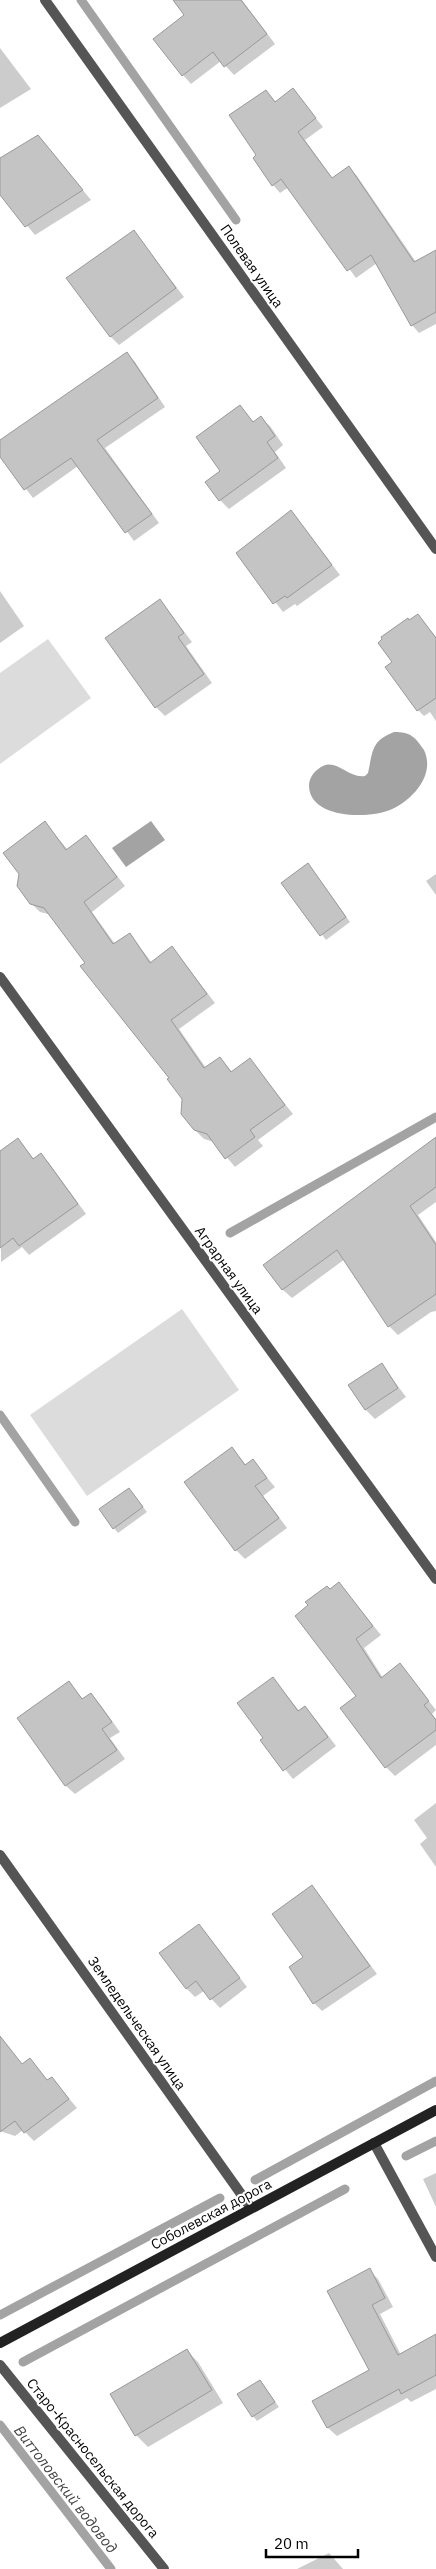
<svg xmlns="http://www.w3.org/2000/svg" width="436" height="2569" font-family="'IBM Plex Sans',sans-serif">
<rect width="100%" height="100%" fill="#fff"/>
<path fill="#dcdcdc" d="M 48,639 L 91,698 L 0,764 L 0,673 Z
M 182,1309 L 239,1390 L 87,1496 L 30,1415 Z"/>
<path fill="#a3a3a3" d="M 394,732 C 411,732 415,737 424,750 C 436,775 412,801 390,810 C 368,819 310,819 309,786 C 309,780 312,774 317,770 C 335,754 346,779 365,776 L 368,773 C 373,751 371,741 394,732 Z
M 151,821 L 165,840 L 126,867 L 112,848 Z"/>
<path fill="#0003" d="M 184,0 L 242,0 L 275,44 L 234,75 L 221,61 L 191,84 L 183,75 L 186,15 Z
M 0,48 L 31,89 L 0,108 Z
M 293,90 L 323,127 L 305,140 L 333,179 L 349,168 L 357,176 L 416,262 L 436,251 L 436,324 L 419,333 L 412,325 L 377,263 L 356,278 L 289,187 L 280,193 L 273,185 L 258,156 L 266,91 L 276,102 Z
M 38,136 L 91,200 L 35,235 L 0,193 L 0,159 Z
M 134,232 L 184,297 L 119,345 L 110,336 Z
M 127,353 L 135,362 L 165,407 L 105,448 L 159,523 L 134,541 L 78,466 L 33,498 L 0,455 L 0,442 Z
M 240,407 L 254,423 L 261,418 L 270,426 L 283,445 L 275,452 L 286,468 L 229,509 L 220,500 Z
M 291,511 L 340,575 L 297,606 L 295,604 L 283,612 L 237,553 Z
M 0,591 L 24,626 L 0,643 Z
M 160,600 L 192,642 L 186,646 L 212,683 L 165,716 L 156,707 L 107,638 Z
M 418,615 L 436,637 L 436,721 L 430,712 L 424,716 L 418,710 L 394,662 L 410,621 Z
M 45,823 L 68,850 L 86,836 L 125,886 L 92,912 L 115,944 L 130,934 L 152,963 L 172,947 L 215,1003 L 179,1029 L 206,1068 L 220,1058 L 233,1073 L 250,1060 L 293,1114 L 258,1140 L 263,1146 L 235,1167 L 214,1142 L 204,1139 L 195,1130 L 183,1099 L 171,1078 L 52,915 L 40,912 L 31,903 Z
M 312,869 L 350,922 L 326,940 L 283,883 Z
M 436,874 L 436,895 L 426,881 Z
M 18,1139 L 34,1159 L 41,1155 L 49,1163 L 86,1214 L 29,1255 L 22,1247 L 1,1262 L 0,1152 Z
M 436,1147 L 436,1202 L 418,1215 L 436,1242 L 436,1311 L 431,1312 L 398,1335 L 389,1326 L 345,1259 L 292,1298 L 283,1290 L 265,1265 Z
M 382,1365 L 406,1397 L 375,1419 L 366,1410 L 350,1386 Z
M 232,1449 L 247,1466 L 253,1461 L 275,1487 L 263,1496 L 287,1528 L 245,1559 L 236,1550 Z
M 133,1494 L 147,1512 L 118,1533 L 114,1528 Z
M 339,1584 L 381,1635 L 364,1648 L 383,1678 L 400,1665 L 436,1710 L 432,1714 L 436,1719 L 436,1745 L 395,1776 L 386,1767 L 358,1697 L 330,1591 Z
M 273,1678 L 300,1712 L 305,1708 L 314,1717 L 336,1746 L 293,1779 L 262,1741 L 265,1738 Z
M 69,1683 L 83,1699 L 90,1694 L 99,1703 L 120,1732 L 110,1738 L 125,1759 L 75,1794 L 66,1786 L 19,1718 Z
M 436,1803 L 436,1867 L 420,1844 L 427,1838 L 414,1820 Z
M 312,1886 L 377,1974 L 322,2011 L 314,2003 L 305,1958 Z
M 199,1925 L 247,1987 L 220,2008 L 204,1991 L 195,1997 L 186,1988 Z
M 0,2041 L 23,2065 L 30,2059 L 48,2081 L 52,2078 L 77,2108 L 34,2141 L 23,2130 L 15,2136 L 0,2131 Z
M 436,2173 L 436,2207 L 423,2179 Z
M 369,2270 L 378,2279 L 393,2307 L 380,2314 L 401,2355 L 436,2336 L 436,2389 L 411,2402 L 407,2398 L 337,2436 L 328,2428 L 314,2401 L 371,2371 Z
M 186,2350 L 198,2362 L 223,2403 L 148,2447 L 136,2435 L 112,2395 Z
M 260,2381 L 279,2407 L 257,2421 L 253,2416 Z
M 329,2553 L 343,2569 L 297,2569 Z"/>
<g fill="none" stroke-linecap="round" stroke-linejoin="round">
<path stroke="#a3a3a3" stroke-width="9" d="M 81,0 L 236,220
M 230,1233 L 436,1117
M 0,1415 L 75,1522
M 406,2156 L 436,2141
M 255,2180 L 436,2081
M 0,2315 L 220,2198
M 23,2362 L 345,2189
M 0,2425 L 111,2569"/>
</g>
<path fill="#c4c4c4" stroke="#999" d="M 173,0 L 241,0 L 267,34 L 224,67 L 213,52 L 182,76 L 153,39 L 184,15 Z
M 293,88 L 316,118 L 298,132 L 332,178 L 349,166 L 414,262 L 436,250 L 436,312 L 411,326 L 371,255 L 347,271 L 281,179 L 272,186 L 253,158 L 256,155 L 229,115 L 266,90 L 275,102 Z
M 38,135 L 83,190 L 25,227 L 0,195 L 0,158 Z
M 134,230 L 176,288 L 110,337 L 66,278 Z
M 127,352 L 158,398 L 97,440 L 152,514 L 125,533 L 71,458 L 24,490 L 0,457 L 0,440 Z
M 240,405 L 253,422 L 261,416 L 275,436 L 267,442 L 278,458 L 219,501 L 205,482 L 220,471 L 196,437 Z
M 291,510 L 332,565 L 287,598 L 285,596 L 273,604 L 236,553 Z
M 160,599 L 184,633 L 178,637 L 204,674 L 155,708 L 105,638 Z
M 418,614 L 436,638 L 436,698 L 417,711 L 385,667 L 392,662 L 378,643 L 382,639 L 381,637 L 408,618 L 409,620 Z
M 45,821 L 66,850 L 86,835 L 117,877 L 84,902 L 113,944 L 130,933 L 150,963 L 172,946 L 207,994 L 171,1020 L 204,1068 L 220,1057 L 231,1072 L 250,1058 L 285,1105 L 250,1130 L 255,1137 L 225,1159 L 207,1134 L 194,1130 L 181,1114 L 182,1099 L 167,1079 L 169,1078 L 80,966 L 85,963 L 44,908 L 30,904 L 17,886 L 19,874 L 3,853 Z
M 308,863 L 346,917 L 320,936 L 281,883 Z
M 436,1137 L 436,1187 L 410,1206 L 436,1245 L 436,1294 L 388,1327 L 337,1250 L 282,1290 L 263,1265 Z
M 18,1138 L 33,1159 L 41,1153 L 78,1204 L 19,1246 L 13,1238 L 0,1248 L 0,1151 Z
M 382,1363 L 398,1388 L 365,1410 L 348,1385 Z
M 232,1447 L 245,1465 L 253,1459 L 267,1478 L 255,1486 L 279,1518 L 235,1551 L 184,1482 Z
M 129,1488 L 143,1507 L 113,1529 L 99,1509 Z
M 339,1582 L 373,1626 L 356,1639 L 381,1678 L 400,1663 L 429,1701 L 424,1705 L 436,1720 L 436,1730 L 385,1768 L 340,1708 L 356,1696 L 295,1616 L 308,1605 L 305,1602 L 327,1586 L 330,1589 Z
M 273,1677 L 298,1711 L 305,1706 L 328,1737 L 283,1771 L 260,1740 L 263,1738 L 237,1703 Z
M 69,1681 L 82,1699 L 91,1693 L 112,1722 L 102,1729 L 117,1750 L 65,1786 L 17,1718 Z
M 312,1885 L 370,1966 L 313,2004 L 289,1967 L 303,1957 L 272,1914 Z
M 199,1924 L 240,1978 L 210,2000 L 196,1981 L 186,1989 L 159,1953 Z
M 0,2036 L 22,2064 L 30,2058 L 47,2080 L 52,2077 L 69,2099 L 24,2133 L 15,2121 L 0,2132 Z
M 370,2268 L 385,2298 L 372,2305 L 398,2355 L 436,2334 L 436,2375 L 401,2394 L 399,2389 L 327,2428 L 312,2401 L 369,2370 L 327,2291 Z
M 187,2349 L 212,2390 L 135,2436 L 110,2394 Z
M 260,2380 L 275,2402 L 252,2417 L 237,2394 Z"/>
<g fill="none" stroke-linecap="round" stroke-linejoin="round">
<path stroke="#555" stroke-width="10" d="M 45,0 L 436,549
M 0,977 L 436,1579
M 0,1855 L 251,2208
M 374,2143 L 436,2257
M 0,2365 L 164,2569"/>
<path stroke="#222" stroke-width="10" d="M 0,2343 L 436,2110"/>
</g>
<g text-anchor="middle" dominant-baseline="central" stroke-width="4" stroke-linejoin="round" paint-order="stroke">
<g font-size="14" fill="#000" stroke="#fff">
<text transform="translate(252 266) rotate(55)">Полевая улица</text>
<text transform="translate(229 1270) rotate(54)">Аграрная улица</text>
<text transform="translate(137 2023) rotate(55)">Земледельческая улица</text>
<text transform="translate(211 2214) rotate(-28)">Соболевская дорога</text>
<text transform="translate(93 2458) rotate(51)">Старо-Красносельская дорога</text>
</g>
<g font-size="15" font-style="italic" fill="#444" stroke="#fff">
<text transform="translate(66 2489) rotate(52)">Виттоловский водовод</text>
</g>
</g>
<path d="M266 2549v8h92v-8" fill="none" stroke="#000000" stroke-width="2.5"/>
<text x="274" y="2549" font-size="15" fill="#000000" stroke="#ffffff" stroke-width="4" paint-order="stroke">20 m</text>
</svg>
